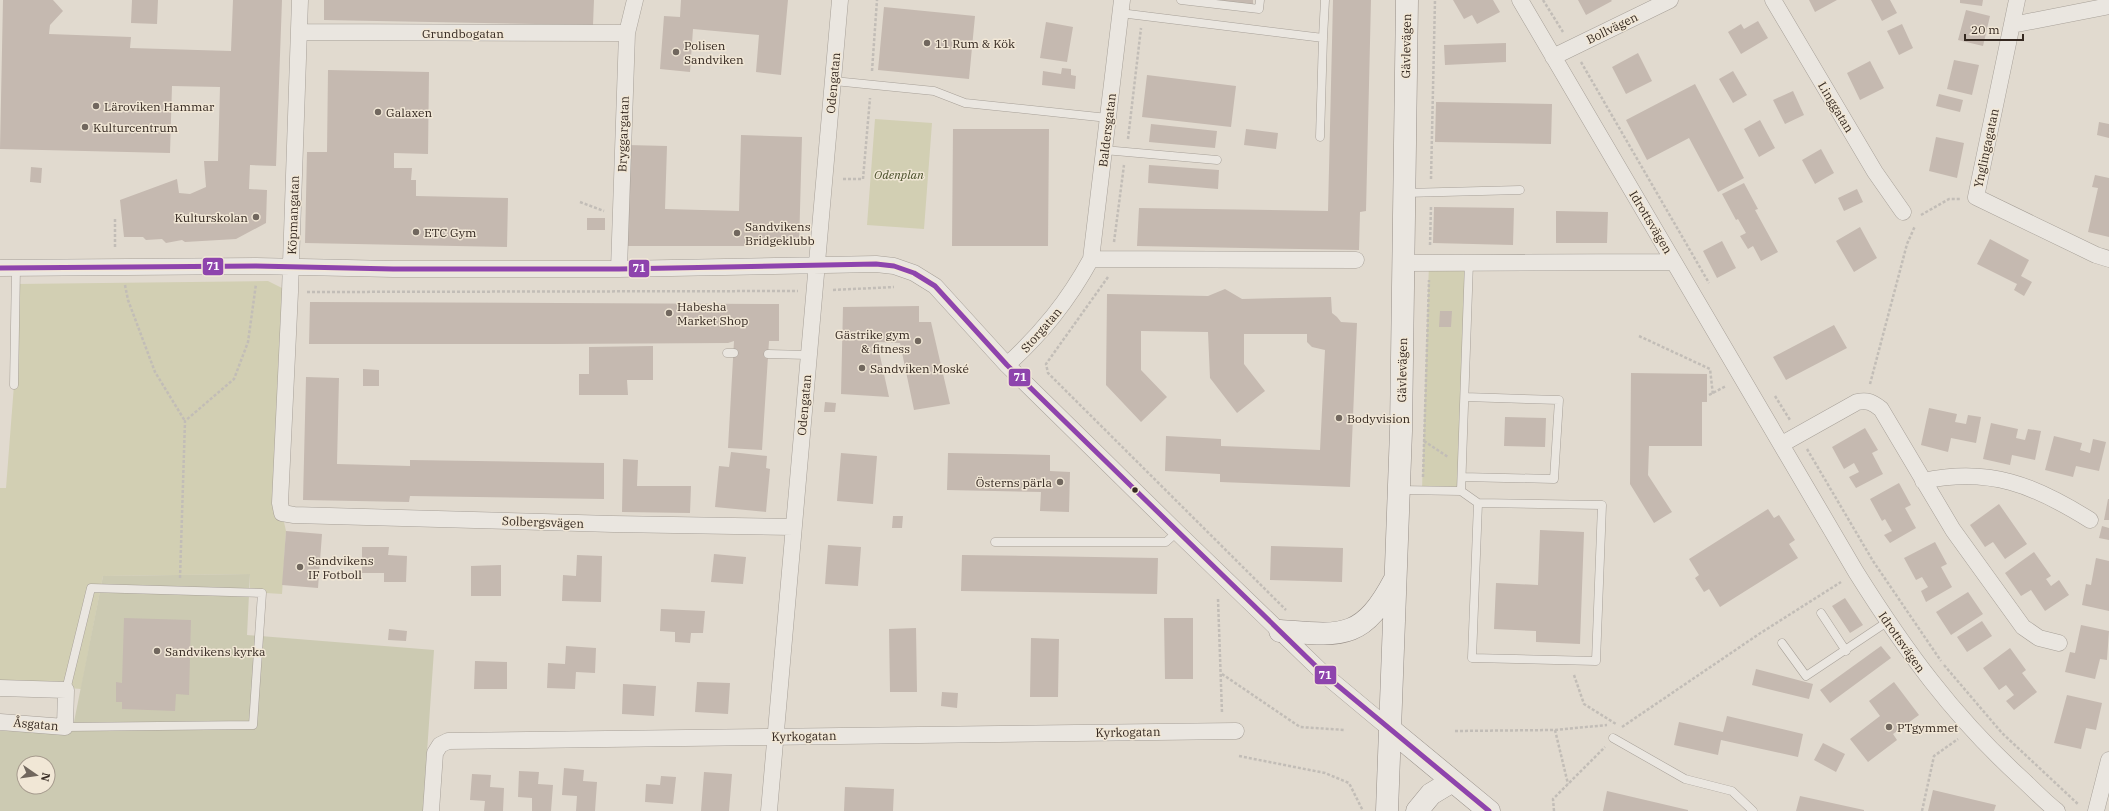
<svg xmlns="http://www.w3.org/2000/svg" width="2109" height="811" font-family="'IBM Plex Serif',serif">
<rect width="100%" height="100%" fill="#e1dacf"/>
<path fill="#d2cfb3" d="M 875,119 L 932,123 L 924,229 L 867,225 Z
M 1429,262 L 1469,262 L 1461,491 L 1422,490 Z
M 268,281 L 290,292 L 282,513 L 286,531 L 282,594 L 250,592 L 250,574 L 103,576 L 81,689 L 0,682 L 0,488 L 6,488 L 14,385 L 16,284 Z"/>
<path fill="#cccab2" fill-rule="evenodd" d="M 250,574 L 247,635 L 434,650 L 423,811 L 0,811 L 0,731 L 72,732 L 103,576 ZM 24,763 L 48,763 L 48,787 L 24,787 Z"/>
<path fill="#c5b9b0" d="M 3,0 L 53,0 L 63,11 L 50,25 L 49,34 L 131,37 L 130,48 L 231,51 L 233,0 L 282,0 L 276,166 L 250,165 L 249,189 L 267,190 L 266,223 L 236,239 L 185,242 L 182,240 L 166,243 L 162,239 L 146,240 L 143,237 L 124,237 L 120,200 L 177,179 L 179,193 L 190,194 L 206,187 L 204,161 L 218,161 L 220,87 L 172,86 L 170,153 L 0,149 Z
M 132,0 L 158,0 L 157,24 L 131,23 Z
M 324,0 L 594,0 L 593,25 L 324,20 Z
M 681,0 L 788,0 L 781,75 L 756,72 L 759,35 L 693,29 L 690,72 L 660,69 L 664,16 L 680,17 Z
M 1213,0 L 1253,0 L 1253,6 Z
M 1333,0 L 1371,0 L 1366,211 L 1360,212 L 1359,250 L 1137,246 L 1139,208 L 1328,211 Z
M 1453,0 L 1493,0 L 1500,12 L 1477,24 L 1472,15 L 1464,19 Z
M 1578,0 L 1611,0 L 1612,1 L 1586,15 Z
M 1809,0 L 1837,0 L 1815,12 Z
M 1871,0 L 1890,0 L 1897,13 L 1882,21 Z
M 1960,0 L 1983,0 L 1982,6 L 1960,3 Z
M 884,7 L 975,16 L 969,79 L 878,70 Z
M 1966,10 L 1990,16 L 1983,46 L 1958,40 Z
M 1758,21 L 1768,38 L 1741,54 L 1728,32 L 1741,24 L 1744,29 Z
M 1046,22 L 1073,27 L 1067,62 L 1040,58 Z
M 1902,24 L 1913,48 L 1899,55 L 1887,31 Z
M 1506,43 L 1506,62 L 1445,65 L 1444,45 Z
M 1638,53 L 1652,81 L 1626,94 L 1612,67 Z
M 1954,60 L 1979,65 L 1972,95 L 1947,89 Z
M 1870,61 L 1884,88 L 1860,100 L 1847,73 Z
M 1062,68 L 1071,69 L 1071,75 L 1076,76 L 1075,89 L 1042,85 L 1043,71 L 1061,74 Z
M 328,70 L 429,72 L 428,154 L 394,153 L 394,168 L 412,168 L 411,180 L 416,180 L 416,196 L 508,198 L 507,247 L 305,243 L 307,152 L 327,152 Z
M 1733,71 L 1747,95 L 1733,103 L 1719,79 Z
M 1147,75 L 1236,86 L 1231,127 L 1142,117 Z
M 1695,84 L 1744,178 L 1718,192 L 1689,138 L 1647,160 L 1626,120 Z
M 1793,91 L 1804,115 L 1785,124 L 1773,100 Z
M 1939,94 L 1963,100 L 1960,112 L 1936,106 Z
M 1436,102 L 1552,104 L 1551,144 L 1435,142 Z
M 1760,120 L 1775,148 L 1759,157 L 1744,129 Z
M 2099,122 L 2109,124 L 2109,138 L 2097,135 Z
M 1151,124 L 1217,131 L 1215,148 L 1149,142 Z
M 953,129 L 1049,129 L 1048,246 L 952,246 Z
M 1246,129 L 1278,133 L 1276,149 L 1244,145 Z
M 741,135 L 802,137 L 799,246 L 623,246 L 627,145 L 667,146 L 665,209 L 739,211 Z
M 1936,137 L 1964,143 L 1957,178 L 1929,171 Z
M 1821,149 L 1834,173 L 1815,184 L 1802,160 Z
M 1149,165 L 1219,170 L 1218,189 L 1148,183 Z
M 31,167 L 42,168 L 41,183 L 30,182 Z
M 2095,175 L 2109,178 L 2109,237 L 2088,232 L 2098,188 L 2092,187 Z
M 1744,183 L 1758,209 L 1755,210 L 1778,252 L 1761,261 L 1753,246 L 1748,249 L 1740,236 L 1746,233 L 1738,219 L 1736,220 L 1722,194 Z
M 1857,189 L 1863,202 L 1844,211 L 1838,198 Z
M 1434,207 L 1514,208 L 1513,245 L 1433,243 Z
M 1556,211 L 1608,212 L 1607,243 L 1556,243 Z
M 587,218 L 605,218 L 605,230 L 587,230 Z
M 1860,227 L 1877,258 L 1854,272 L 1836,241 Z
M 1990,239 L 2029,260 L 2021,276 L 2032,282 L 2024,296 L 2014,290 L 2017,284 L 1977,264 Z
M 1722,241 L 1736,268 L 1717,278 L 1703,251 Z
M 1225,289 L 1242,299 L 1331,297 L 1332,313 L 1337,317 L 1341,322 L 1357,323 L 1350,487 L 1220,482 L 1220,474 L 1165,471 L 1166,436 L 1221,439 L 1221,446 L 1320,450 L 1325,350 L 1312,347 L 1307,342 L 1307,334 L 1244,334 L 1244,364 L 1265,391 L 1237,413 L 1210,378 L 1208,332 L 1141,331 L 1141,370 L 1167,397 L 1141,422 L 1106,385 L 1107,294 L 1208,296 Z
M 310,302 L 779,304 L 779,341 L 769,341 L 762,450 L 728,448 L 734,341 L 728,343 L 553,344 L 309,344 Z
M 919,306 L 919,322 L 931,322 L 950,404 L 914,410 L 900,343 L 877,342 L 889,397 L 841,394 L 843,307 Z
M 1440,311 L 1452,311 L 1451,327 L 1439,327 Z
M 1834,325 L 1847,348 L 1786,380 L 1773,357 Z
M 653,346 L 653,380 L 627,380 L 628,395 L 579,395 L 579,374 L 589,374 L 589,347 Z
M 363,369 L 379,370 L 379,386 L 363,386 Z
M 1631,373 L 1707,374 L 1707,402 L 1702,402 L 1702,446 L 1649,446 L 1648,475 L 1672,512 L 1654,523 L 1630,484 Z
M 306,377 L 339,378 L 337,464 L 410,466 L 410,460 L 604,463 L 604,499 L 410,496 L 409,502 L 303,500 Z
M 825,402 L 836,403 L 835,412 L 824,412 Z
M 1929,408 L 1957,414 L 1955,422 L 1966,424 L 1968,415 L 1981,417 L 1976,443 L 1951,438 L 1948,452 L 1921,445 Z
M 1505,417 L 1546,418 L 1545,447 L 1504,446 Z
M 1991,423 L 2018,429 L 2016,438 L 2025,440 L 2028,429 L 2041,431 L 2035,460 L 2012,455 L 2010,465 L 1983,459 Z
M 1865,428 L 1878,450 L 1872,453 L 1883,474 L 1856,488 L 1849,477 L 1859,472 L 1854,463 L 1844,469 L 1832,447 Z
M 2054,436 L 2082,443 L 2080,450 L 2090,453 L 2093,439 L 2106,442 L 2099,471 L 2076,466 L 2073,477 L 2045,470 Z
M 731,452 L 767,456 L 766,468 L 770,469 L 766,512 L 715,507 L 719,466 L 729,467 Z
M 841,453 L 877,456 L 873,504 L 837,501 Z
M 948,453 L 1050,455 L 1050,471 L 1070,472 L 1069,512 L 1040,511 L 1041,492 L 947,490 Z
M 623,459 L 638,460 L 637,486 L 691,486 L 690,513 L 622,512 Z
M 1899,483 L 1911,505 L 1905,508 L 1916,528 L 1890,543 L 1884,535 L 1892,531 L 1885,519 L 1882,521 L 1870,499 Z
M 2108,499 L 2109,499 L 2109,520 L 2104,520 Z
M 1999,504 L 2027,544 L 2005,559 L 1993,542 L 1985,547 L 1970,525 Z
M 1768,509 L 1774,518 L 1779,515 L 1795,540 L 1789,544 L 1798,558 L 1720,607 L 1709,589 L 1704,592 L 1695,578 L 1699,575 L 1689,559 Z
M 893,516 L 903,516 L 902,528 L 892,528 Z
M 2102,526 L 2109,528 L 2109,540 L 2099,538 Z
M 1540,530 L 1584,532 L 1580,644 L 1536,642 L 1536,631 L 1494,629 L 1496,583 L 1538,585 Z
M 286,531 L 322,534 L 318,588 L 282,585 Z
M 1935,542 L 1947,564 L 1941,567 L 1952,587 L 1926,602 L 1921,591 L 1928,587 L 1922,577 L 1916,580 L 1904,558 Z
M 828,545 L 861,547 L 858,586 L 825,584 Z
M 1271,546 L 1343,548 L 1342,582 L 1270,580 Z
M 362,547 L 389,547 L 388,555 L 407,556 L 406,582 L 384,582 L 384,573 L 362,573 Z
M 2034,552 L 2051,576 L 2046,579 L 2051,586 L 2059,580 L 2069,595 L 2045,611 L 2031,590 L 2021,596 L 2005,573 Z
M 714,554 L 746,557 L 743,584 L 711,582 Z
M 577,555 L 602,556 L 601,602 L 562,601 L 563,575 L 576,576 Z
M 962,555 L 1158,558 L 1157,594 L 961,591 Z
M 2096,558 L 2109,561 L 2109,611 L 2082,605 L 2086,584 L 2091,585 Z
M 501,565 L 501,596 L 471,596 L 471,566 Z
M 1968,592 L 1983,614 L 1951,635 L 1936,612 Z
M 1845,598 L 1863,625 L 1850,633 L 1832,606 Z
M 661,609 L 705,611 L 703,633 L 691,633 L 690,643 L 675,642 L 675,632 L 660,631 Z
M 124,618 L 191,620 L 189,695 L 176,694 L 175,711 L 122,709 L 122,702 L 116,702 L 116,682 L 122,683 Z
M 1164,618 L 1193,618 L 1193,679 L 1165,679 Z
M 1982,621 L 1992,636 L 1967,652 L 1957,637 Z
M 2081,625 L 2109,631 L 2107,660 L 2100,659 L 2095,679 L 2065,672 L 2070,652 L 2075,653 Z
M 916,628 L 917,692 L 890,692 L 889,629 Z
M 389,629 L 407,631 L 406,641 L 388,640 Z
M 1031,638 L 1059,639 L 1058,697 L 1030,697 Z
M 566,646 L 596,648 L 595,673 L 576,672 L 575,689 L 547,688 L 548,663 L 565,664 Z
M 1881,646 L 1891,658 L 1830,703 L 1820,690 Z
M 2010,648 L 2026,670 L 2022,673 L 2037,692 L 2014,710 L 2006,701 L 2014,695 L 2006,685 L 1999,690 L 1983,668 Z
M 475,661 L 507,662 L 507,689 L 474,689 Z
M 1756,669 L 1813,684 L 1809,699 L 1752,685 Z
M 697,682 L 730,683 L 728,714 L 695,712 Z
M 1894,682 L 1919,715 L 1893,734 L 1897,740 L 1868,762 L 1850,739 L 1880,716 L 1869,701 Z
M 623,684 L 656,686 L 654,716 L 622,714 Z
M 942,692 L 958,693 L 957,708 L 941,706 Z
M 2067,695 L 2102,703 L 2096,730 L 2086,728 L 2081,749 L 2054,743 Z
M 1727,716 L 1803,734 L 1798,757 L 1721,740 L 1718,755 L 1674,745 L 1679,722 L 1723,732 Z
M 1823,743 L 1845,754 L 1836,772 L 1814,760 Z
M 564,768 L 584,770 L 583,781 L 597,782 L 595,811 L 576,811 L 577,796 L 562,795 Z
M 519,771 L 539,772 L 538,784 L 553,785 L 551,811 L 532,811 L 532,798 L 518,797 Z
M 704,772 L 732,774 L 729,811 L 701,811 Z
M 472,774 L 491,775 L 490,787 L 504,788 L 503,811 L 484,811 L 485,801 L 470,800 Z
M 661,776 L 676,777 L 673,804 L 645,802 L 646,784 L 660,785 Z
M 845,787 L 894,789 L 893,811 L 844,811 Z
M 1933,790 L 1996,805 L 1994,811 L 1928,811 Z
M 1607,791 L 1688,810 L 1688,811 L 1603,811 Z
M 1800,796 L 1864,810 L 1864,811 L 1796,811 Z"/>
<g fill="none" stroke-linecap="round" stroke-linejoin="round">
<g stroke="#a7a098" stroke-width="9">
<path id="lane" d="M 1181,0 L 1259,9 L 1260,0
M 1120,13 L 1323,38 L 1325,0
M 834,81 L 934,91 L 965,103 L 1108,118
M 1320,137 L 1323,38
M 1104,150 L 1217,160
M 1405,193 L 1520,190
M 727,353 L 734,353
M 768,354 L 808,355
M 14,385 L 16,268
M 1462,477 L 1554,479 L 1559,400 L 1465,397
M 1400,490 L 1461,491 L 1478,503 L 1472,658 L 1596,661 L 1602,505 L 1478,503
M 1461,491 L 1469,262
M 995,542 L 1166,542 L 1177,532
M 1821,613 L 1846,651
M 1782,643 L 1806,676 L 1887,622
M 65,727 L 253,725 L 262,593 L 91,588 L 66,690
M 1613,738 L 1685,779 L 1732,791 L 1753,811"/>
</g>
<g stroke="#a7a098" stroke-width="17">
<path id="street" d="M 300,0 L 290,292 L 280,503 L 282,513 L 294,515 L 613,524 L 793,527
M 1520,0 L 1856,572 C 1905,650 1953,716 2021,778 C 2033,789 2044,801 2057,811
M 1773,0 L 1875,172 L 1903,212
M 2017,0 L 1976,197 L 2096,255 L 2109,259
M 2012,25 L 2109,6
M 299,32 L 627,33
M 1553,57 L 1670,0
M 1091,259 L 1122,0
M 1403,263 L 1674,262
M 0,268 L 256,266 L 393,269 L 619,269 L 876,264 L 894,266 L 914,273 L 935,286 L 1007,365 L 1177,532 L 1325,675 L 1391,730
M 619,269 L 627,33 L 635,0
M 1007,365 C 1042,333 1068,301 1091,259 L 1356,260
M 1782,444 L 1857,402 C 1868,400 1872,402 1881,409 L 1953,530 L 2023,627 L 2039,638 L 2059,643
M 1923,481 C 1990,467 2034,485 2090,520
M 0,688 L 66,690 L 65,727 L 0,722
M 431,811 L 435,753 L 440,745 L 448,741 L 1236,731
M 769,811 C 791,540 818,271 840,0
M 2096,811 L 2109,760"/>
</g>
<g stroke="#978f88" stroke-width="23">
<path id="secondary" d="M 1280,631 C 1343,636 1363,640 1395,579
M 1391,730 L 1489,811
M 1387,811 L 1401,431 L 1407,0
M 1417,811 L 1431,794 L 1451,782"/>
</g>
<path stroke="#c2bdb7" stroke-width="2.5" stroke-dasharray="3 2" stroke-linecap="butt" d="M 1543,0 L 1563,32
M 1581,62 L 1709,283
M 872,71 L 877,0
M 1128,139 L 1141,28
M 843,179 L 863,179 L 870,98
M 1431,179 L 1435,0
M 580,202 L 604,211
M 1921,215 L 1949,199 L 1960,199
M 115,219 L 115,248
M 1114,242 L 1124,165
M 1430,245 L 1431,206
M 1108,277 L 1046,364 L 1048,373 L 1286,610
M 125,285 L 128,300 L 155,372 L 185,421
M 833,290 L 894,287
M 307,292 L 798,291
M 1639,336 L 1710,369 L 1713,395
M 1870,384 L 1907,244 L 1915,226
M 1709,395 L 1726,386
M 1775,396 L 1790,420
M 1424,441 L 1448,457
M 1807,449 L 1873,561 L 1941,661
M 1423,477 L 1429,280
M 180,578 L 185,421 L 234,379 L 248,342 L 256,284
M 1218,599 L 1222,713
M 1944,665 L 2002,733 L 2079,805
M 1222,674 L 1300,727 L 1345,730
M 1574,675 L 1584,704 L 1616,724
M 1622,727 L 1759,634 L 1841,582
M 1555,730 L 1568,784
M 1455,731 L 1555,730 L 1607,725
M 1239,756 L 1325,773 L 1349,783 L 1363,811
M 1554,811 L 1553,799 L 1605,747
M 1922,811 L 1934,756 L 1958,739"/>
<use href="#lane" stroke="#eae6e0" stroke-width="8"/>
<use href="#street" stroke="#eae6e0" stroke-width="16"/>
<use href="#secondary" stroke="#eae6e0" stroke-width="22"/>
<g stroke="#f1e7d6" stroke-width="8">
<path id="bus-1" d="M 0,268 L 256,266 L 393,269 L 619,269 L 876,264 L 894,266 L 914,273 L 935,286 L 1007,365 L 1325,675 L 1489,811"/>
</g>
<use href="#bus-1" stroke="#8e44ad" stroke-width="5"/>
</g>
<g fill="#71675e" stroke="#f1e7d6" stroke-width="1.5">
<circle cx="927" cy="43" r="4"/>
<circle cx="676" cy="52" r="4"/>
<circle cx="96" cy="106" r="4"/>
<circle cx="378" cy="112" r="4"/>
<circle cx="85" cy="127" r="4"/>
<circle cx="256" cy="217" r="4"/>
<circle cx="416" cy="232" r="4"/>
<circle cx="737" cy="233" r="4"/>
<circle cx="669" cy="313" r="4"/>
<circle cx="918" cy="341" r="4"/>
<circle cx="862" cy="368" r="4"/>
<circle cx="1339" cy="418" r="4"/>
<circle cx="1060" cy="482" r="4"/>
<circle cx="300" cy="567" r="4"/>
<circle cx="157" cy="651" r="4"/>
<circle cx="1889" cy="727" r="4"/>
</g>
<circle fill="#352921" stroke="#f1e7d6" stroke-width="1.5" cx="1135" cy="490" r="3.5"/>
<g text-anchor="middle" dominant-baseline="central" stroke-width="3" stroke-linejoin="round" paint-order="stroke">
<g font-size="12" fill="#352921" stroke="#f1e7d6">
<text transform="translate(1612 28) rotate(-26)">Bollvägen</text>
<text x="463" y="33">Grundbogatan</text>
<text transform="translate(1406 46) rotate(-89)">Gävlevägen</text>
<text transform="translate(833 83) rotate(-85)">Odengatan</text>
<text transform="translate(1836 107) rotate(59)">Linggatan</text>
<text transform="translate(1107 130) rotate(-83)">Baldersgatan</text>
<text transform="translate(623 134) rotate(-88)">Bryggargatan</text>
<text transform="translate(1986 148) rotate(-78)">Ynglingagatan</text>
<text transform="translate(293 215) rotate(-88)">Köpmangatan</text>
<text transform="translate(1651 222) rotate(59)">Idrottsvägen</text>
<text transform="translate(1041 330) rotate(-49)">Storgatan</text>
<text transform="translate(1402 370) rotate(-89)">Gävlevägen</text>
<text transform="translate(804 405) rotate(-85)">Odengatan</text>
<text transform="translate(543 522) rotate(2)">Solbergsvägen</text>
<text transform="translate(1902 642) rotate(55)">Idrottsvägen</text>
<text transform="translate(36 724) rotate(5)">Åsgatan</text>
<text transform="translate(1128 732) rotate(-1)">Kyrkogatan</text>
<text transform="translate(804 736) rotate(-1)">Kyrkogatan</text>
</g>
<g font-size="12" fill="#352921" stroke="#f1e7d6" text-anchor="start">
<text x="935" y="43">11 Rum &amp; Kök</text>
<text x="684" y="45">Polisen<tspan x="684" dy="14">Sandviken</tspan></text>
<text x="104" y="106">Läroviken Hammar</text>
<text x="386" y="112">Galaxen</text>
<text x="93" y="127">Kulturcentrum</text>
<text x="248" y="217" text-anchor="end">Kulturskolan</text>
<text x="745" y="226">Sandvikens<tspan x="745" dy="14">Bridgeklubb</tspan></text>
<text x="424" y="232">ETC Gym</text>
<text x="677" y="306">Habesha<tspan x="677" dy="14">Market Shop</tspan></text>
<text x="910" y="334" text-anchor="end">Gästrike gym<tspan x="910" dy="14">&amp; fitness</tspan></text>
<text x="870" y="368">Sandviken Moské</text>
<text x="1347" y="418">Bodyvision</text>
<text x="1052" y="482" text-anchor="end">Österns pärla</text>
<text x="308" y="560">Sandvikens<tspan x="308" dy="14">IF Fotboll</tspan></text>
<text x="165" y="651">Sandvikens kyrka</text>
<text x="1897" y="727">PTgymmet</text>
</g>
<g font-size="12" font-style="italic" fill="#494f2a" stroke="#f1e7d6">
<text x="899" y="174">Odenplan</text>
</g>
</g>
<g stroke="#f1e7d6" stroke-width="1.5">
<rect x="202" y="257" width="22" height="19" rx="4" fill="#8e44ad"/>
<rect x="628" y="259" width="22" height="19" rx="4" fill="#8e44ad"/>
<rect x="1008" y="368" width="23" height="19" rx="4" fill="#8e44ad"/>
<rect x="1314" y="665" width="23" height="20" rx="4" fill="#8e44ad"/>
</g>
<g font-size="11" text-anchor="middle" font-weight="bold" fill="#fff">
<text x="213" y="270">71</text>
<text x="639" y="272">71</text>
<text x="1020" y="381">71</text>
<text x="1325" y="679">71</text>
</g>
<g transform="translate(36 775) rotate(103)"><circle r="19" fill="#f1e7d6" stroke="#a69b8e"/>
<path d="M0-3L7 15L0 10L-7 15Z" fill="#71675e"/>
<text y="-6" font-size="11" font-weight="bold" text-anchor="middle" fill="#352921">N</text>
</g>
<path d="M1965 34v6h58v-6" fill="none" stroke="#352921" stroke-width="2"/>
<text x="1971" y="34" font-size="12" fill="#352921" stroke="#f1e7d6" stroke-width="3" paint-order="stroke">20 m</text>
</svg>
